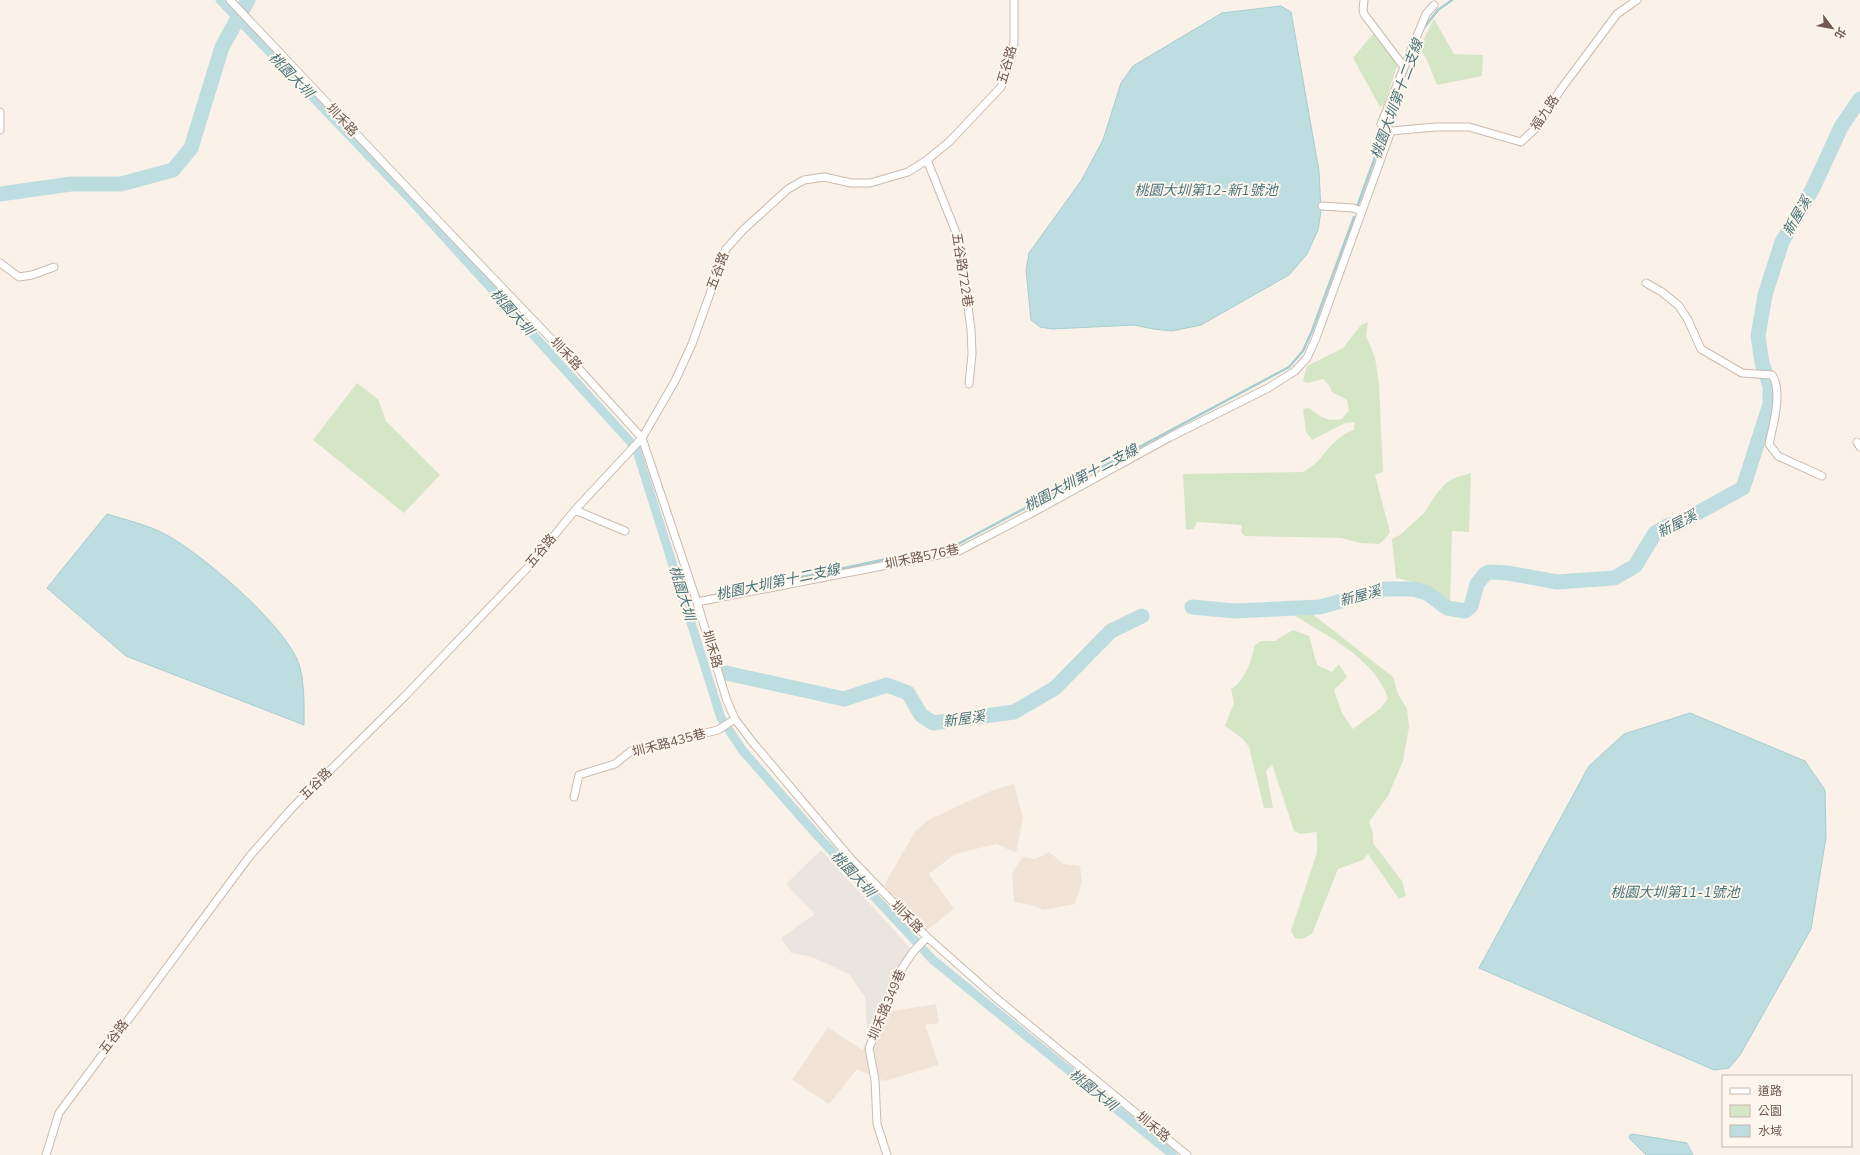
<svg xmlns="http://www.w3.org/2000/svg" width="1860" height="1155" font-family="'Nunito Sans','Noto Sans TC',sans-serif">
<rect width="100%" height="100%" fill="#faf2e8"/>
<path fill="#f1e4d7" d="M 1014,784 L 1023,818 L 1016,853 L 996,844 L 955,854 L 929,874 L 954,909 L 927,930 L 884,885 L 916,830 L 930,819 L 993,790 Z
M 1049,852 L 1064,864 L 1080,866 L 1082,881 L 1075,904 L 1044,910 L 1031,905 L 1014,902 L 1012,874 L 1022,857 L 1035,859 Z
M 936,1004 L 939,1023 L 925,1025 L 939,1065 L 885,1081 L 857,1069 L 829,1104 L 792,1080 L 828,1027 L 862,1050 L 886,1012 Z"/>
<path fill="#ebe5e1" d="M 821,850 L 911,949 L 892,980 L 871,1030 L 867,1029 L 865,997 L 849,974 L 812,957 L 791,953 L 781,938 L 815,914 L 786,884 Z"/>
<path fill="#d5e6c7" d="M 1434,19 L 1454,54 L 1483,55 L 1482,76 L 1437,85 L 1426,58 L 1419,48 Z
M 1377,29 L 1399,61 L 1384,105 L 1380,107 L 1353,58 Z
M 1368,322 L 1366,336 L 1375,357 L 1379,384 L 1383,472 L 1375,475 L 1390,532 L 1385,539 L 1379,544 L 1361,543 L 1341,538 L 1245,536 L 1241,532 L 1242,525 L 1197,522 L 1194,529 L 1186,530 L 1183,474 L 1303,472 C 1325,461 1327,440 1354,430 L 1355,422 L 1345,423 L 1312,440 L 1306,432 L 1303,409 L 1309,408 C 1321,417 1327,422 1342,419 L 1349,410 L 1347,400 L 1332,392 L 1329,385 L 1323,379 L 1307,383 L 1303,381 L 1307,366 L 1343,348 L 1361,325 Z
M 357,383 L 378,399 L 386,421 L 440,475 L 404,513 L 313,440 Z
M 1471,473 L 1469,532 L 1452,531 L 1450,603 C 1431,589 1419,582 1396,578 L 1392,539 L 1400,535 L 1425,512 L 1437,493 L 1446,483 L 1454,478 Z
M 1311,613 L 1393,677 L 1398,694 L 1407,709 L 1409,727 L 1403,761 L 1388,796 L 1369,822 L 1373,833 L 1373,843 L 1402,881 L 1406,896 L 1399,899 L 1368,854 L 1363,860 L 1338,869 L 1312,934 L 1302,939 L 1295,938 L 1291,931 L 1317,852 L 1317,832 L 1300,834 L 1294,831 L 1272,764 L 1266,771 L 1273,808 L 1264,808 L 1249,747 L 1243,739 L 1225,726 L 1234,703 L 1231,689 C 1246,680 1251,661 1255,645 L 1261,641 L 1275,641 L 1293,630 L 1309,636 L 1317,665 L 1332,672 L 1339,664 L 1347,677 L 1334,690 L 1342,713 L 1353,729 L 1381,708 L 1388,698 C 1373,657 1328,637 1294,615 Z"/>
<path fill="#bedde1" stroke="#a6cdd2" d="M 1281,6 L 1291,12 L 1319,171 L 1321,211 L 1318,230 L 1307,254 L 1289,275 L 1201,325 L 1172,331 L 1153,329 L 1134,325 L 1052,329 L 1040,327 L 1031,320 L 1026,270 L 1029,253 L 1081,181 L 1103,140 L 1121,83 L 1133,66 L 1222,13 Z
M 107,514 C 126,520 148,525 165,534 C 202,554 279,620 297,659 C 305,676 304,706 304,725 L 126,656 L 47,588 Z
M 1690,713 L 1805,761 L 1825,790 L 1826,837 L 1811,929 L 1740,1055 L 1729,1068 L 1714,1070 L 1479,968 L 1589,766 L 1624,734 Z
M 1632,1134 L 1687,1143 L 1693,1155 L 1646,1155 L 1630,1139 L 1629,1136 Z"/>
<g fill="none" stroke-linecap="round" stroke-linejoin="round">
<path stroke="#a6cdd2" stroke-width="2.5" d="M 1423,29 L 1438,10 L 1452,0
M 1357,207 L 1410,61
M 706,597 L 958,544 L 1289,367 L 1303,351 L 1312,331 L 1354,217
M 685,602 L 694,600"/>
<path stroke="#bedde1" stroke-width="9" d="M 220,0 L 410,199 L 636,448 L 721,718 L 743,751 L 815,833 L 933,960 L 1173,1155"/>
<path stroke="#bedde1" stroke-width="15" d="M 0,194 L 71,184 L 121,184 L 173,170 L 191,148 L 222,47 L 248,0
M 1192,607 L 1235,611 L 1320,607 L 1385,589 L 1414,589 L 1427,593 L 1447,608 L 1465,611 L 1471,606 L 1477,584 L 1485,574 L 1489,572 L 1508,573 L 1557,582 L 1614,578 L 1635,566 L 1655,533 L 1667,526 L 1681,522 L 1743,488 L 1770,404 L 1770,386 L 1762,363 L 1758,336 L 1765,295 L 1782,242 L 1813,188 L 1841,127 L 1860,99
M 726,673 L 844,699 L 887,685 L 908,693 L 921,715 L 933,723 L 1014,712 L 1055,688 L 1111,631 L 1142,616"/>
<g stroke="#cbbaaf" stroke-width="9">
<path id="minor" d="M 230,0 L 429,211 L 562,350 L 642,438 L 697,602 L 727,701 L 735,719 L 750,739 L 852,860 L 927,937 L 996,998 L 1187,1155
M 1364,0 L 1363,10 L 1364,14 L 1404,67
M 0,112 L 0,130
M 1391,131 L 1436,127 L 1469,127 L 1521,142 L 1535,129 L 1561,89 L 1617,14 L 1637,0
M 1391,131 L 1381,124 L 1426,14 L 1434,5
M 927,160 L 959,240 L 971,329 L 972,354 L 969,384
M 1322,206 L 1353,208 L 1362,211
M 0,263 L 19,277 L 32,275 L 54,267
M 1646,283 L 1662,292 L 1679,306 L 1688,320 L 1701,349 L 1742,373 L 1772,375 C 1783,391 1773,426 1769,444 L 1778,456 L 1822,476
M 1857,442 L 1860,447
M 575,510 L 625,531
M 697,602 L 959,551 L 1030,514 L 1170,437 L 1268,388 L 1295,371 L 1307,358 L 1316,338 L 1391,131
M 574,797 L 579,775 L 615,764 L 631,751 L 718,730 L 735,719
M 46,1155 L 59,1113 L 249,857 L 292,808 L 407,694 L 531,564 L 575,510 L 642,438 L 675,381 L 692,344 L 726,249 L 743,230 L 788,189 L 804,180 L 824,177 L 851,183 L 870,183 L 908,172 L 927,160 L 950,141 L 1001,87 L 1010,62 L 1014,43 L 1014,0
M 887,1155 L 877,1124 L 875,1080 L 869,1048 L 901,970 L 913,952 L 927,937"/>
</g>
<use href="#minor" stroke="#fff" stroke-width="7"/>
</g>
<g text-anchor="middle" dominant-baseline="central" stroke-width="4" stroke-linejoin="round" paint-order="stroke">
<g font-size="13" fill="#71594f" stroke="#fdf6ed">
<text transform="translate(1007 65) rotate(-74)">五谷路</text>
<text transform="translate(1545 113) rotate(-56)">福九路</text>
<text transform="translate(342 120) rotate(47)">圳禾路</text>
<text transform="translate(962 270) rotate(81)">五谷路722巷</text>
<text transform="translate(718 271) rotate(-69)">五谷路</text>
<text transform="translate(566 354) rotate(47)">圳禾路</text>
<text transform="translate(541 551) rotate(-50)">五谷路</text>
<text transform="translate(922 557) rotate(-12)">圳禾路576巷</text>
<text transform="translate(712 649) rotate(73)">圳禾路</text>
<text transform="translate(669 743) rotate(-15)">圳禾路435巷</text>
<text transform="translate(316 784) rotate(-45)">五谷路</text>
<text transform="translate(907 917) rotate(46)">圳禾路</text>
<text transform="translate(887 1005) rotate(-67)">圳禾路349巷</text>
<text transform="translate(114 1037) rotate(-53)">五谷路</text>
<text transform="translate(1153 1127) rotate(40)">圳禾路</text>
</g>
<g font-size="14" font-style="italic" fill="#47747b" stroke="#fdf6ed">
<text transform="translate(291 75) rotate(46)">桃園大圳</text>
<text transform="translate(1397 99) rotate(-70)">桃園大圳第十二支線</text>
<text x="1206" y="190">桃園大圳第12-新1號池</text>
<text transform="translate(1797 216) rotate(-60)">新屋溪</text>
<text transform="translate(512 312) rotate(48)">桃園大圳</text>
<text transform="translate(1081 478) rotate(-28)">桃園大圳第十二支線</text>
<text transform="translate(1677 524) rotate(-27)">新屋溪</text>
<text transform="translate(778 582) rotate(-12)">桃園大圳第十二支線</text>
<text transform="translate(682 593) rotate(73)">桃園大圳</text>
<text transform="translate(1360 596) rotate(-15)">新屋溪</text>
<text transform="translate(964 719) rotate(-8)">新屋溪</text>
<text transform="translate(853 874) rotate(47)">桃園大圳</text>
<text x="1675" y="892">桃園大圳第11-1號池</text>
<text transform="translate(1093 1090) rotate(39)">桃園大圳</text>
</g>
</g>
<rect x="1722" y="1075" width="130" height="72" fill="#fdf6ed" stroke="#c5b7ae"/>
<rect x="1730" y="1088" width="20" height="6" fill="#ffffff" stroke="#c5b7ae"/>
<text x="1758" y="1095" font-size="12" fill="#71594f">道路</text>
<rect x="1730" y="1105" width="20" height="12" fill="#d5e6c7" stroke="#c5b7ae"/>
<text x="1758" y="1115" font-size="12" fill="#71594f">公園</text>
<rect x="1730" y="1125" width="20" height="12" fill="#bedde1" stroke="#c5b7ae"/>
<text x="1758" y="1135" font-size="12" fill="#71594f">水域</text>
<g transform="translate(1832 28) rotate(122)" stroke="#fdf6ed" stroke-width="3" paint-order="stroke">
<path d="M0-3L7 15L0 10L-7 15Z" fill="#71594f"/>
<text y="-6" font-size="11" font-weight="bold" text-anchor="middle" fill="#71594f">北</text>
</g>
</svg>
